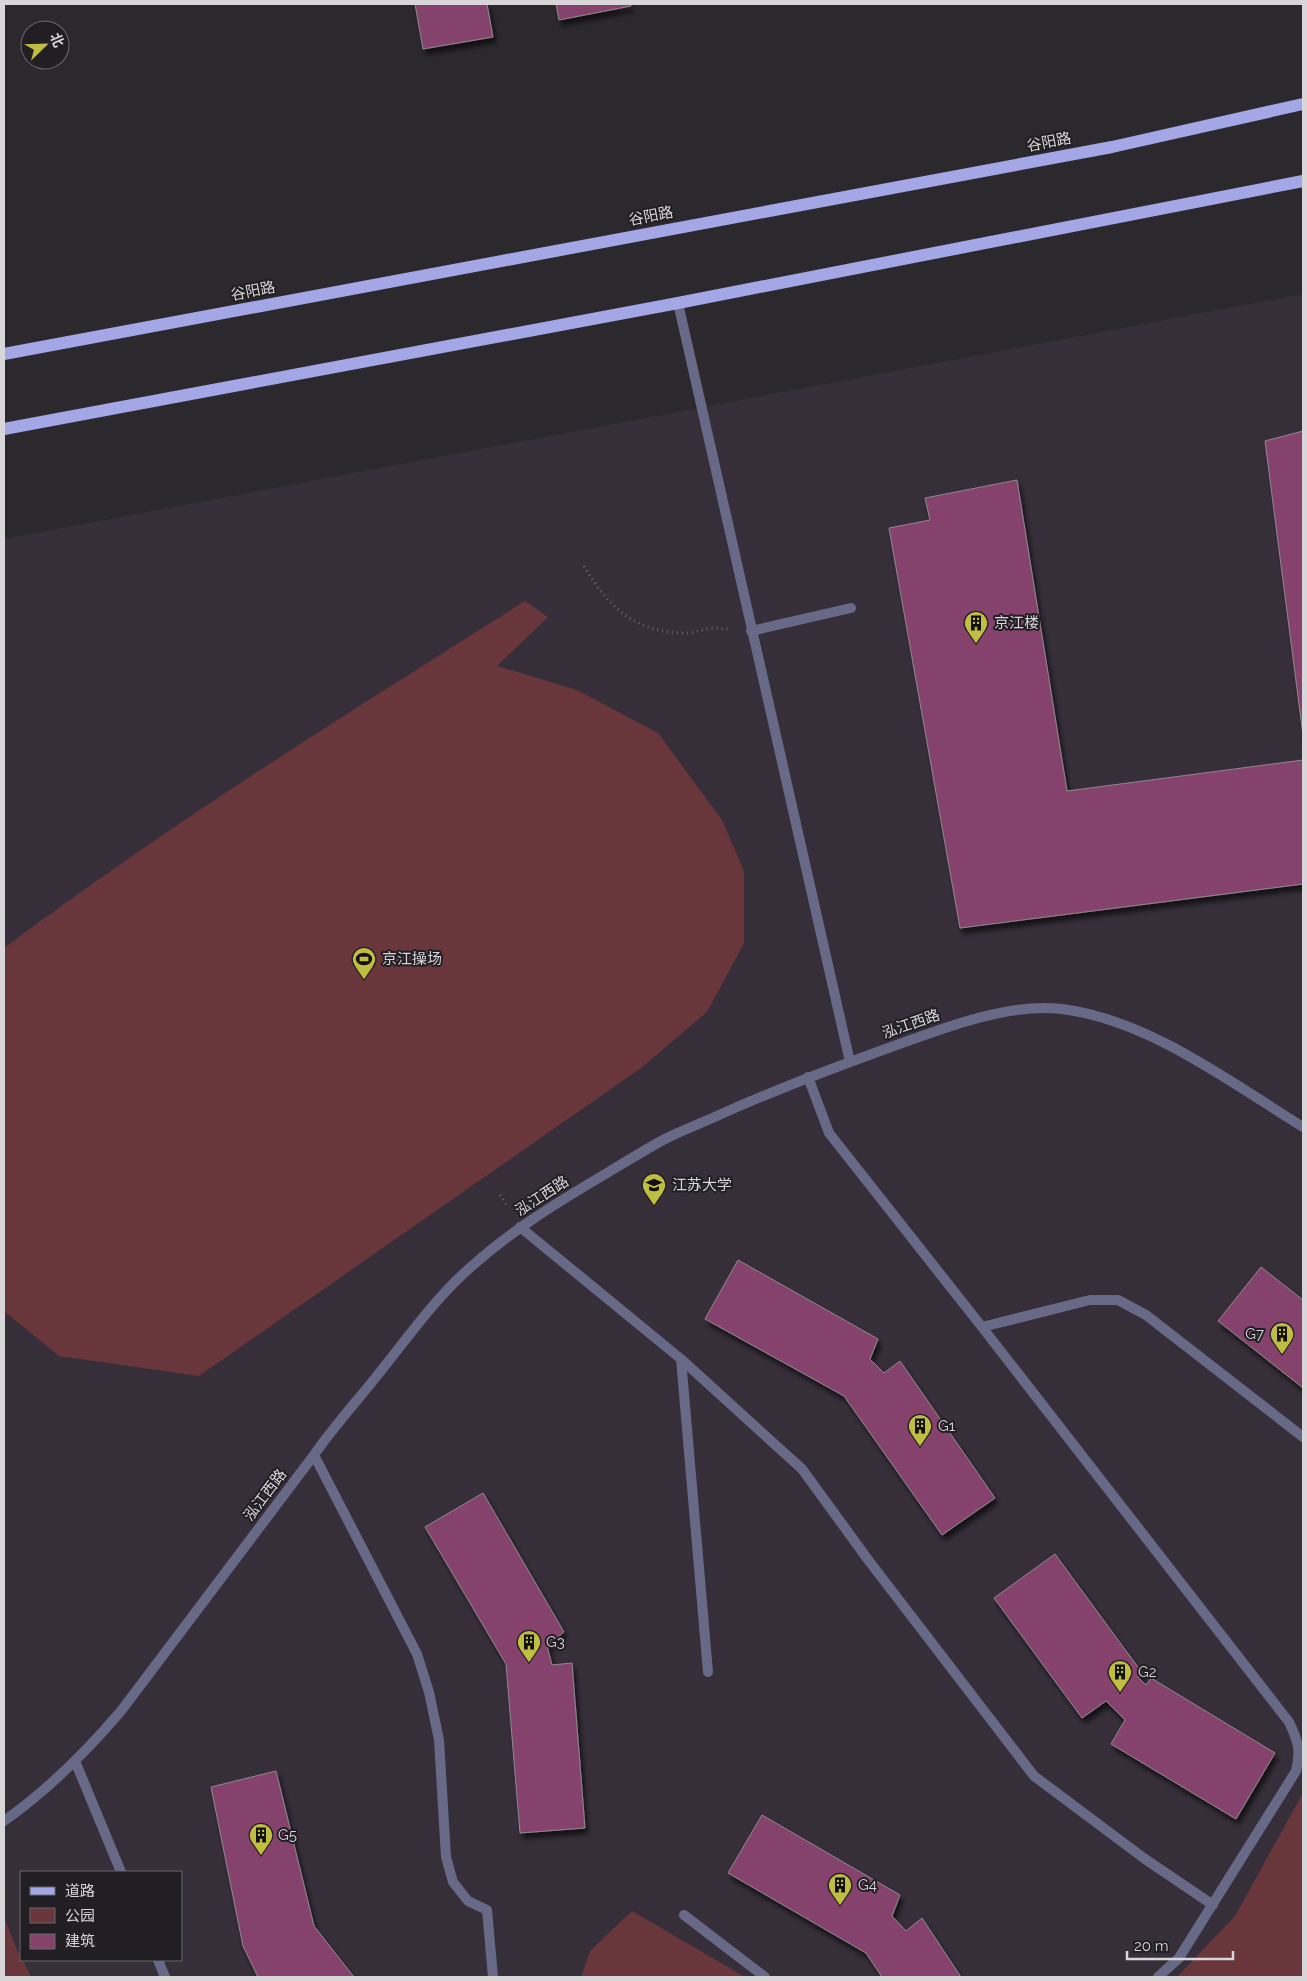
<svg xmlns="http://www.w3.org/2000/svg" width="1307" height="1981" font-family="Raleway,'Noto Sans SC',sans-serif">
<defs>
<filter id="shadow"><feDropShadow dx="3" dy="5.5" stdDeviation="2.5" flood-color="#0009"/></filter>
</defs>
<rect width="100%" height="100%" fill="#2c292e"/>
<path fill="#362f3a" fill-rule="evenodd" d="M 1303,294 L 1303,1977 L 4,1977 L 4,539 ZM 21,1872 L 181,1872 L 181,1960 L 21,1960 Z"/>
<path fill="#69363b" d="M 525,601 L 548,617 L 497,666 L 577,690 L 658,733 L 722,820 L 744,871 L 744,943 L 707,1012 L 641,1068 L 199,1376 L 59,1356 L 4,1311 L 4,948 C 171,823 348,713 525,601 Z
M 1303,1793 L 1303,1977 L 1177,1977 L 1235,1916 Z
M 632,1911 L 745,1977 L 581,1977 L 590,1951 Z
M 4,1917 L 21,1960 L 23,1960 L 31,1977 L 4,1977 Z"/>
<path fill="#85436c" stroke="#8f888c" filter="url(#shadow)" d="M 415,4 L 487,4 L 493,37 L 423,49 Z
M 556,4 L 631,4 L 631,6 L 559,20 Z
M 1303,431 L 1303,735 L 1265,441 Z
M 1017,480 L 1067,791 L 1303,760 L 1303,884 L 960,928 L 889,528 L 930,520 L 925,498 Z
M 738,1260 L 878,1339 L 870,1359 L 884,1373 L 900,1361 L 995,1498 L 942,1535 L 844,1396 L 705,1319 Z
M 1261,1267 L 1303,1300 L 1303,1388 L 1218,1321 Z
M 483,1493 L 564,1632 L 547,1646 L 552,1665 L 572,1663 L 585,1828 L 520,1833 L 506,1664 L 425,1527 Z
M 1055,1554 L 1143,1674 L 1138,1677 L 1146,1685 L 1151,1678 L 1275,1753 L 1236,1819 L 1111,1744 L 1125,1720 L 1106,1701 L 1082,1718 L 994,1598 Z
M 276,1771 L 314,1926 L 354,1977 L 258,1977 L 243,1946 L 211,1787 Z
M 762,1815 L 900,1895 L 892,1916 L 906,1931 L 922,1918 L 961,1977 L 882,1977 L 866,1953 L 728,1873 Z"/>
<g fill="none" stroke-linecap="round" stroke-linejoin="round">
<path stroke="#676469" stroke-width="3" stroke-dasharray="1 4" stroke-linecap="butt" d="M 584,566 C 608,607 635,633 686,633 C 695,633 703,629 712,628 C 718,628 723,629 728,629
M 500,1195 L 508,1207"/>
<path stroke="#676987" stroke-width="10" d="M 678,303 L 850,1062
M 751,631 L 851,608
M 808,1077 L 829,1133 L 982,1327 L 1289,1722 C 1298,1741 1301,1750 1296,1771 L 1179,1958 L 1158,1977
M 520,1227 L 681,1359 L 802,1469 L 869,1561 L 1034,1776 L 1145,1859 L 1213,1905
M 982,1327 L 1090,1300 L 1118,1300 L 1146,1315 L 1303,1437
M 681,1359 L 708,1672
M 314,1455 L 417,1654 L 429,1692 L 439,1740 L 446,1857 L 453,1882 L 468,1901 L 487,1910 L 493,1977
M 75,1761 L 121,1872
M 4,1821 C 48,1790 86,1752 121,1711 L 314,1455 C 334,1426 358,1400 380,1372 C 409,1336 436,1297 472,1266 C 510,1232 553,1205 597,1179 C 619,1166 641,1152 663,1140 C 680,1131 699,1124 717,1116 C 770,1092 825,1071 880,1051 C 934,1032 1005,1002 1062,1009 C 1149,1020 1230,1082 1303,1127
M 684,1915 L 765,1977
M 158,1960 L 165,1977"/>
<path stroke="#a3a7e5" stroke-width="12" d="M 4,354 L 1112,147 L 1303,104
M 4,429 L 678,303 L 1303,181"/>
</g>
<defs>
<g id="building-pin" transform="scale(1.25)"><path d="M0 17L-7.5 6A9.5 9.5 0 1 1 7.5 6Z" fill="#c0be40" stroke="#221f24"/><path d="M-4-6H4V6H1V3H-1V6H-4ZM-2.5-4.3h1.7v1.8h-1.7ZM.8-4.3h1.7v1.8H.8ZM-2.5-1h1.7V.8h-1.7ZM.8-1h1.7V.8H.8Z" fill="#111"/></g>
<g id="stadium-pin" transform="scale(1.25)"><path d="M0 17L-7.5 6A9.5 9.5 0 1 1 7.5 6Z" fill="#c0be40" stroke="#221f24"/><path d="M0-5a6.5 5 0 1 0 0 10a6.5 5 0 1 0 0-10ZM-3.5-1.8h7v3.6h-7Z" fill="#111"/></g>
<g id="university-pin" transform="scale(1.25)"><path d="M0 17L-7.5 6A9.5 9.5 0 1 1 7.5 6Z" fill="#c0be40" stroke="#221f24"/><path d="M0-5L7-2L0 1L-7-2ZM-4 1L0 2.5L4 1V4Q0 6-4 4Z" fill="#111"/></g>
</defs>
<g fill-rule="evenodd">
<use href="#building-pin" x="976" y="623"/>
<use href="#stadium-pin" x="364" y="959"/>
<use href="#university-pin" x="654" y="1185"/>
<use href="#building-pin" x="1282" y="1334"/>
<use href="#building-pin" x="920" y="1426"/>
<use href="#building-pin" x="529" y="1642"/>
<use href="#building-pin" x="1120" y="1672"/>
<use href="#building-pin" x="261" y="1835"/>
<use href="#building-pin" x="840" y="1885"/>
</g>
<g text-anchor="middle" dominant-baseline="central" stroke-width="4" stroke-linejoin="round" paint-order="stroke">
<g font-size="15" fill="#d8d6d9" stroke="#221f24">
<text transform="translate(1049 142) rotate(-11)">谷阳路</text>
<text transform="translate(651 216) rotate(-11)">谷阳路</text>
<text transform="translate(253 291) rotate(-11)">谷阳路</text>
<text transform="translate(911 1024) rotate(-19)">泓江西路</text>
<text transform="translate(542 1196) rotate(-33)">泓江西路</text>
<text transform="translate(265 1495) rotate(-53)">泓江西路</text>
</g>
<g font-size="15" fill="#d8d6d9" stroke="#221f24" text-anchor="start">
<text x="994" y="623">京江楼</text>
<text x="382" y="959">京江操场</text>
<text x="672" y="1185">江苏大学</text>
<text x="1264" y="1334" text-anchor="end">G7</text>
<text x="938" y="1426">G1</text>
<text x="546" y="1642">G3</text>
<text x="1138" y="1672">G2</text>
<text x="278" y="1835">G5</text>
<text x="858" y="1885">G4</text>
</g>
</g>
<rect width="1307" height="1981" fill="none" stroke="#d8d6d9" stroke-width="10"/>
<rect x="20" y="1871" width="162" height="90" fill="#221f24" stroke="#6b686c"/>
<rect x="30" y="1887" width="25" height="8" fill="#a3a7e5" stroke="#6b686c"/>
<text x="65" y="1896" font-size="15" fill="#d8d6d9">道路</text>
<rect x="30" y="1908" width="25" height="15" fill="#69363b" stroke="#6b686c"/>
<text x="65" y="1921" font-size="15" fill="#d8d6d9">公园</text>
<rect x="30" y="1934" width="25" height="15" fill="#85436c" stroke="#6b686c"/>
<text x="65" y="1946" font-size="15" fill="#d8d6d9">建筑</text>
<g transform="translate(45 45) rotate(67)"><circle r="24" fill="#221f24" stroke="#6b686c"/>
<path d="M0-4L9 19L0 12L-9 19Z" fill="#c0be40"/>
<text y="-8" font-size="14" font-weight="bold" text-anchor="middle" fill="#d8d6d9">北</text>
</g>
<path d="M1127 1951v8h106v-8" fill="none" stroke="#d8d6d9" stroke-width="2.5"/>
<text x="1134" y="1951" font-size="15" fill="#d8d6d9" stroke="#221f24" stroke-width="4" paint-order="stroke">20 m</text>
</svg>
